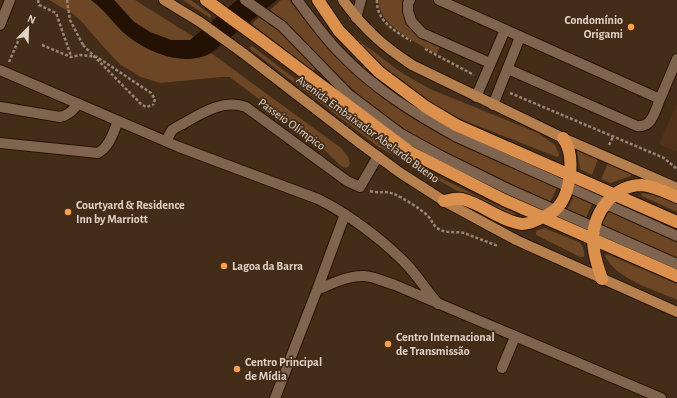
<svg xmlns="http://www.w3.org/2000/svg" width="677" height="398" font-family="'Alegreya Sans',sans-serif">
<rect width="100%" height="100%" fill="#432c18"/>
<path fill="#4f3219" d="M 677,104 L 677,152 L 659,144 Z"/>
<path fill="#6c4625" d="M 49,0 L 91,0 C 104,9 113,22 124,33 C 146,52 184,68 211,53 L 341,148 L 348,157 L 350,164 L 348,167 L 345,168 L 341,166 L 321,147 L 230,77 L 222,77 L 160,83 L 141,77 L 121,65 L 109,53 L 82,22 L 73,14 Z
M 114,0 L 135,0 L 194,37 L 191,40 L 171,40 L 150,32 L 134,22 Z
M 183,0 L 191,0 L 211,15 L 211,17 L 210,18 Z
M 281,0 L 289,0 C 313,29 336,58 365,83 C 420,130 493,156 558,186 L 550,202 C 482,172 415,143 358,94 C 327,67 302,35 270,10 Z
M 379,0 L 403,0 C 401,27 417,37 440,46 L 437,54 C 419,44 376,24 379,0 Z
M 260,16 L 278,29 L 314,66 L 315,70 L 311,70 L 252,24 Z
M 350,34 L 402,73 L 430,89 L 538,133 L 555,145 L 559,154 L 559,156 L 557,157 L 465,121 L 437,106 L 375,60 Z
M 252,46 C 302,84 352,124 405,158 C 440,179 477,196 514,213 L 516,216 L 514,217 L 481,204 L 377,146 L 250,49 L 250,47 Z
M 577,150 L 598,159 L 592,175 L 580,169 Z
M 608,163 L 631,174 L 631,176 L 610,183 L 601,179 Z
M 642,193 L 660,196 L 677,203 L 677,212 L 642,196 L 641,195 Z
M 575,194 L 593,202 L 586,218 L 567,210 Z
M 610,210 L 677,238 L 677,258 L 606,227 L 603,224 L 603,222 Z
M 544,228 L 579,242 C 583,245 585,252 584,257 L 580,257 L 536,235 L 536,231 Z
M 607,254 L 677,284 L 677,300 C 655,290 616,279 605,256 Z"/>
<path fill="#231204" d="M 91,0 L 114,0 L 134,22 L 150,32 L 171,40 L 190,40 L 237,0 L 277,0 L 211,53 C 184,68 146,52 124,33 C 112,22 104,9 91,0 Z"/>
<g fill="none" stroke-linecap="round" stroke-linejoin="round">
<g stroke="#291402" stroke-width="12">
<path id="minor" d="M 245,0 L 282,26 L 348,94 L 401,134 L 441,156 L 508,189 L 677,264
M 297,0 C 311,18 324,37 340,53 C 373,88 415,114 457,137 L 677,236
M 410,0 L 408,3 L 408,11 L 411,21 L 422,33 L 490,63
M 439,0 L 660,99 L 677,59
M 356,18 L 361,0
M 0,25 L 10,0
M 508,69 L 637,126 C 652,128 655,111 660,99
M 0,70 L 179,147 L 318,199 C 349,214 387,243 410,268 C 420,280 429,293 438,304
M 476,97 L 505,30
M 493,105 L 520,37
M 0,107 L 60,117 C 69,115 73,110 78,104
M 166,141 L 172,130 L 177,127 C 198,116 221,98 246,107 L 347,181 L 360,187 L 378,156
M 0,143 L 98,153 C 110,146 113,133 118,121
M 317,290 L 345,214
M 502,368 L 515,337
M 275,398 L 317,290 C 331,284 348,275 365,276 C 375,277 385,282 395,285 L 661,398"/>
</g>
<g stroke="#291402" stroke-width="12">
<path id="major" d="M 164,0 L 200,22 L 243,53 L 361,144 L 399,172 L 444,201 L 516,240 L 677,312
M 343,0 C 364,29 382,45 412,65 L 563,138 L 677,188"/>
</g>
<g stroke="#291402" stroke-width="14">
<path id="highway" d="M 206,0 L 261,40 L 410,152 L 504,200 L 677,276
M 318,0 L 339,31 L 379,72 L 426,107 L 456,125 L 677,222
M 444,201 C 450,200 456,198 462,199 C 483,204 500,221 522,224 C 528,224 533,222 539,219 C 544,217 550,214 555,210 C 571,196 576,155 563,138
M 602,279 C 598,267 593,254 593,240 C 593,213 613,185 642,185 C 654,186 666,192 677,197"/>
</g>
<path stroke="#998677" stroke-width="2.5" stroke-dasharray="3 2" stroke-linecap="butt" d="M 38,0 L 39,5 L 56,13 L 71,56
M 67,0 L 70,20 L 83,45
M 377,0 C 376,21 395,31 411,41
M 42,45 L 71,57 L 80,55 L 97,57 L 151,93 L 155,99 L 153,105
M 425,49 L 474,75
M 9,62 L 19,39 L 22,38 L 30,40
M 510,93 L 650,152 L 664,158 L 677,169
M 609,145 L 613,137
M 370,191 C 378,194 385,190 394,194 C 403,198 421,209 428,216 C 432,220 433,225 437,228 C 445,234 455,231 464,233 L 498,246"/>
<use href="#minor" stroke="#7f6550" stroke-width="10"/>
<use href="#major" stroke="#b67f4e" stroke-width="10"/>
<use href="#highway" stroke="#db904d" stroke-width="12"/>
<path stroke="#998677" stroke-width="2.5" stroke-dasharray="3 2" stroke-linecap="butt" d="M 83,45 L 141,104 L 146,107 L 153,105"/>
</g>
<g fill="#f9a04d" stroke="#432c18" stroke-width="1.5">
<circle cx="631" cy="27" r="4"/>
<circle cx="68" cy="212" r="4"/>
<circle cx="224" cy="266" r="4"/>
<circle cx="388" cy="344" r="4"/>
<circle cx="237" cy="369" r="4"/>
</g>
<g text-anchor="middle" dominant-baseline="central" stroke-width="3.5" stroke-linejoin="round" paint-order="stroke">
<g font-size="12" font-weight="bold" fill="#e1d2c6" stroke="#432c18" text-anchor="start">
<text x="623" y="20" text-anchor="end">Condomínio<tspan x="623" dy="14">Origami</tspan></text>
<text x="76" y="205">Courtyard &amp; Residence<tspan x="76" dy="14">Inn by Marriott</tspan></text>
<text x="232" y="266">Lagoa da Barra</text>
<text x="396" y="337">Centro Internacional<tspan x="396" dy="14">de Transmissão</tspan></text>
<text x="245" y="362">Centro Principal<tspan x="245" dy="14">de Mídia</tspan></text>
</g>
<g font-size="12" fill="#e1d2c6" stroke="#432c18">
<text transform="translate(292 124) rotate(36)">Passeio Olímpico</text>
<text transform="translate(368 129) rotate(36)">Avenida Embaixador Abelardo Bueno</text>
</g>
</g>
<g transform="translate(28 28) rotate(23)" stroke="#432c18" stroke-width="3" paint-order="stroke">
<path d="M0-3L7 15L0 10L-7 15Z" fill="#e1d2c6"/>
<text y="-6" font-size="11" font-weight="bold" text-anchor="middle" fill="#e1d2c6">N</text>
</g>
</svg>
